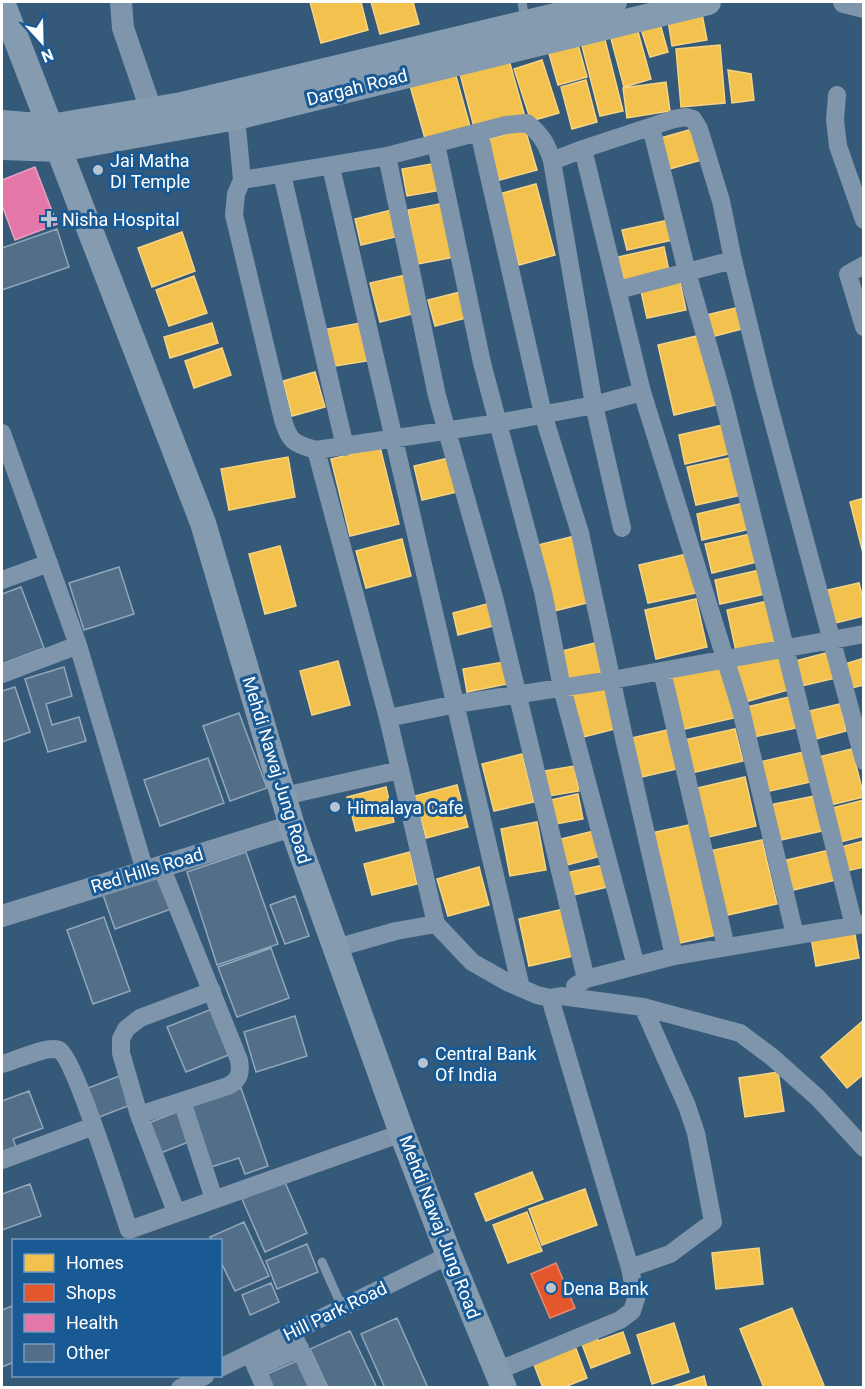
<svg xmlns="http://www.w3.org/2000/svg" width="865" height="1389" font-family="Roboto,sans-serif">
<rect width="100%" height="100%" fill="#355979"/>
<path fill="#f2c14e" stroke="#f6d483" stroke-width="1.5" d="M 310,2 L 361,2 L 368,30 L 321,43 Z
M 371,2 L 413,2 L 419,24 L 380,34 Z
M 702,14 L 707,40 L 672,46 L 668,20 Z
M 659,20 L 668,52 L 650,57 L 640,26 Z
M 637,28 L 651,79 L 624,87 L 610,35 Z
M 603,32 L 623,111 L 600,116 L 580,38 Z
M 577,41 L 587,77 L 558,85 L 548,50 Z
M 720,45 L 725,103 L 681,107 L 676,49 Z
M 507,53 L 525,117 L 475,131 L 458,66 Z
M 542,60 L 559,113 L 531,121 L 514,69 Z
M 454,69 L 471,130 L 426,142 L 409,82 Z
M 728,70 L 751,74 L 754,100 L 732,103 Z
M 586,80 L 597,122 L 572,129 L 561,87 Z
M 666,82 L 670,111 L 627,118 L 623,88 Z
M 696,128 L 705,159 L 666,170 L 657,139 Z
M 525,129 L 537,170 L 496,181 L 485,140 Z
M 437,163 L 442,190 L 407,196 L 402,169 Z
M 536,184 L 555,255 L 519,265 L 499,194 Z
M 445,203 L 455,257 L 417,264 L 408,210 Z
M 392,210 L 399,236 L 361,245 L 355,219 Z
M 669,220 L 673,240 L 627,250 L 622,230 Z
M 182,232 L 195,271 L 152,287 L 138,248 Z
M 664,247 L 669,271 L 624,281 L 618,257 Z
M 406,275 L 416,313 L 380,322 L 370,283 Z
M 194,276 L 207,313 L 169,326 L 156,290 Z
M 680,282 L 686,310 L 647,318 L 641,291 Z
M 464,291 L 470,317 L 435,326 L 428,300 Z
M 740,307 L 746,328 L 707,338 L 702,316 Z
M 212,323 L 218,343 L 170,358 L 164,337 Z
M 360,323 L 367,361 L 329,367 L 322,330 Z
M 701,335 L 716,405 L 674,415 L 658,345 Z
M 222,348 L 231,375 L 194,388 L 185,361 Z
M 315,372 L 325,407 L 292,416 L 283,381 Z
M 723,425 L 729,454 L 685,464 L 679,435 Z
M 380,447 L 399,524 L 350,536 L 331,459 Z
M 288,457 L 295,497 L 229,510 L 221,469 Z
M 734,457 L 742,495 L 696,505 L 687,467 Z
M 449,458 L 457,492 L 422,500 L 414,466 Z
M 864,498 L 864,557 L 850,502 Z
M 744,503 L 750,529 L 702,540 L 697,514 Z
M 751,534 L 757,562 L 712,573 L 705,544 Z
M 575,536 L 591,602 L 550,612 L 534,546 Z
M 402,539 L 411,576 L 366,588 L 356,551 Z
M 280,546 L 296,606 L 265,614 L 249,554 Z
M 687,554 L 696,593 L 648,603 L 639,565 Z
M 760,570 L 765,594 L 720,604 L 715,580 Z
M 859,583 L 864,603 L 864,616 L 831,624 L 823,591 Z
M 696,599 L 707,647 L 656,659 L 645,610 Z
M 768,601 L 777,642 L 736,651 L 727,610 Z
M 491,603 L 497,625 L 458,635 L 453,613 Z
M 599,642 L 607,675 L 570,685 L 562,651 Z
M 830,652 L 836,678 L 801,686 L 795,661 Z
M 780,655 L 788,690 L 745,702 L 736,666 Z
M 864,658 L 864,685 L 851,688 L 845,664 Z
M 338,661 L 350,705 L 312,715 L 300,671 Z
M 503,662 L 507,684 L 467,692 L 463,669 Z
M 723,665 L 734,718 L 680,730 L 668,678 Z
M 605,687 L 615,729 L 579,738 L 568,696 Z
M 794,696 L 801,727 L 749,738 L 742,708 Z
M 840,704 L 846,731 L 812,740 L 805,712 Z
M 672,729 L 681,768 L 637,778 L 627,739 Z
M 735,729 L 743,761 L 691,773 L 684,740 Z
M 852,749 L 864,797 L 826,806 L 814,758 Z
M 808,751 L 815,781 L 761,793 L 755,763 Z
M 522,754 L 534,802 L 494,811 L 482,764 Z
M 574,766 L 579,791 L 549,796 L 544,771 Z
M 745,777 L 756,826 L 704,838 L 693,789 Z
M 457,785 L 468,827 L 426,838 L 415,796 Z
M 386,787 L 394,822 L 356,831 L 347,797 Z
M 578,794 L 583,819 L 551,825 L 546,801 Z
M 820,795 L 827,830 L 776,841 L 769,805 Z
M 864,800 L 864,836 L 840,842 L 832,808 Z
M 537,822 L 546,870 L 510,876 L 501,829 Z
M 694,824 L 717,935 L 675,944 L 651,833 Z
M 594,831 L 601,856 L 563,866 L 557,840 Z
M 762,840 L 777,904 L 723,916 L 709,851 Z
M 864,841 L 864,867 L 842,872 L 837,848 Z
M 834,849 L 840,879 L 789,891 L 782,861 Z
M 410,852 L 417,884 L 372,895 L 364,864 Z
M 604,865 L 608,887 L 569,896 L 565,873 Z
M 479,867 L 489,905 L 448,916 L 437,879 Z
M 564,909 L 574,956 L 529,966 L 519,919 Z
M 854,929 L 859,958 L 816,966 L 811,937 Z
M 864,1020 L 864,1074 L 847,1088 L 821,1057 Z
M 778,1072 L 784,1111 L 745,1117 L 739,1078 Z
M 532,1172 L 543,1199 L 486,1221 L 475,1194 Z
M 585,1189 L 597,1225 L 542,1245 L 529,1209 Z
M 527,1212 L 542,1251 L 508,1263 L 493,1225 Z
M 759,1248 L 763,1284 L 716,1289 L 712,1253 Z
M 792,1308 L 825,1388 L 764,1388 L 740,1329 Z
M 674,1323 L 689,1372 L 652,1384 L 637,1335 Z
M 623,1332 L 630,1353 L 591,1368 L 580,1339 L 596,1333 L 598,1341 Z
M 575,1346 L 587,1378 L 562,1388 L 543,1388 L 533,1362 Z
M 704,1376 L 707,1388 L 668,1388 Z"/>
<path fill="#e4572e" stroke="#ec896d" stroke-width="1.5" d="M 556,1263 L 575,1308 L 550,1318 L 531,1274 Z"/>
<path fill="#e377a8" stroke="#eba0c2" stroke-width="1.5" d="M 35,167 L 57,224 L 15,240 L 2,205 L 2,180 Z"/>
<path fill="#526e88" stroke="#92a7b9" stroke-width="1.5" d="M 57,229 L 69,267 L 2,290 L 2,248 Z
M 119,567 L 134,614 L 84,630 L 69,583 Z
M 21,587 L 44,648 L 2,664 L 2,594 Z
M 64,667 L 72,696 L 46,704 L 52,725 L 79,717 L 86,741 L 48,752 L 25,679 Z
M 15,687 L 30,732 L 2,742 L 2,691 Z
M 239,713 L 267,788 L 230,801 L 203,726 Z
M 208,758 L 224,803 L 160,826 L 144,780 Z
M 246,852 L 278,944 L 217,965 L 187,872 Z
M 158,872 L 171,909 L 115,929 L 102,892 Z
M 295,896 L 309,936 L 285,944 L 270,905 Z
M 104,917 L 130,991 L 93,1004 L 67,930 Z
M 271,948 L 289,998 L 237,1017 L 218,967 Z
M 212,1009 L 231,1054 L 186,1072 L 167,1027 Z
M 295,1016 L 307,1056 L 256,1072 L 244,1032 Z
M 122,1075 L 133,1104 L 94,1119 L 83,1090 Z
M 241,1088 L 268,1166 L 245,1174 L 239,1158 L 208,1168 L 188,1107 Z
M 29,1091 L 43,1128 L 13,1139 L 17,1150 L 2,1155 L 2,1101 Z
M 179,1111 L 191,1141 L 158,1154 L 146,1124 Z
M 284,1180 L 307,1233 L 265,1252 L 242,1199 Z
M 30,1184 L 41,1216 L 2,1230 L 2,1194 Z
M 244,1222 L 269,1276 L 235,1291 L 220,1260 L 220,1240 L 212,1240 L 210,1237 Z
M 307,1244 L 318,1272 L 277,1289 L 266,1261 Z
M 271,1283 L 279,1302 L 250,1315 L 242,1295 Z
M 14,1305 L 14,1362 L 2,1367 L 2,1310 Z
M 397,1318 L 428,1388 L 385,1388 L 361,1334 Z
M 350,1331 L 377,1388 L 328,1388 L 310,1349 Z
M 299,1360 L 311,1388 L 273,1388 L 267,1374 Z"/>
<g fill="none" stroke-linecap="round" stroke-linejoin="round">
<path stroke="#7e95ab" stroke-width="9" d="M 522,2 L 525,21
M 322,1262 L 342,1307"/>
<path stroke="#7e95ab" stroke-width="18" d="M 837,95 L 835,120 L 838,146 L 864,220
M 236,117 L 242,180 L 236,194 L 234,215 L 283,420 C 290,443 294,443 316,450 L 388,718 L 436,924
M 651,127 L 687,272 L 722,394 L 854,926
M 479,132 L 543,414 L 580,533 L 624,738 L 674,956
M 436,144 L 482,363 L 543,592 L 562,688 L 636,966
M 583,149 L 674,119 L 686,117 L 693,119 L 699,129 L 721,201 L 733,260 L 764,387 L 864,761
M 387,156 L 437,396 L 494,597 L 586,979
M 552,161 L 583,149 L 642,392 L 740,706 L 795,935
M 331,167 L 521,988
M 282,174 L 345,447
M 242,180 L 387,156 L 506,125 L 527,123 C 541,134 547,144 552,161 L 594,405 L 622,528
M 864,265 L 848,274 L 864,327
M 618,290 L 733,260
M 2,433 L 78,645 L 145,871
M 316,450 L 498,423 L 594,405 L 642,392
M 2,580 L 49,563
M 662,671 L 726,947
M 2,674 L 78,645
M 388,718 L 456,704 L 612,680 L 864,634
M 284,796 L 400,770
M 161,866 L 239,1060 C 241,1072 240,1080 228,1086 L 139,1115 L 121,1053 L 121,1039 L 126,1029 L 140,1018 L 212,991
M 336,948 L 396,931 L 436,924 L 472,962 L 507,982 L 537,995 L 550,998 L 561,996 L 643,1007 L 740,1033 L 772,1057 L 818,1098 L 864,1148
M 575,986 L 586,979 L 674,956 L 864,924
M 2,1064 C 14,1061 48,1045 59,1050 C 75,1059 120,1204 129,1230 L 402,1133
M 182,1101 L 214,1199
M 139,1115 L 176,1212
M 2,1160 L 94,1126
M 630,1268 L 670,1254 L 713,1222 L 696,1133 L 687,1106 L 643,1007
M 292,1332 L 318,1388
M 252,1358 L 265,1388
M 220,1368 L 449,1255
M 256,1368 L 300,1348
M 497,1371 L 620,1320 L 632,1311 L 636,1299 L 630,1268 L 550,998
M 180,1388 L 205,1376"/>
<path stroke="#7e95ab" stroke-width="22" d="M 121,2 L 123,28 L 151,110
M 844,2 L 864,7
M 2,916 L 292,826"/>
<path stroke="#859cb0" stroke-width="26" d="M 2,2 L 203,523 L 292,826 L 402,1133 L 449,1255 L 504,1388
M 2,123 L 50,127 L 182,105 L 614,2
M 2,147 L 59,149 L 236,117 L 708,2"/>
</g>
<g fill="#b8c5d0" stroke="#195a95" stroke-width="2">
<circle cx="98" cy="170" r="6"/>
<path d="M46 210h6v6h6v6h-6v6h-6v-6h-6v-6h6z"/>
<circle cx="335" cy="807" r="6"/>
<circle cx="423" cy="1063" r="6"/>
<circle cx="551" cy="1288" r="6"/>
</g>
<g text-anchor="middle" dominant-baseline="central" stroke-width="6" stroke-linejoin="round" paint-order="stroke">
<g font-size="18" fill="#fff" stroke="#195a95">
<text transform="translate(357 87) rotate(-14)">Dargah Road</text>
<text transform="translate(277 770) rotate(73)">Mehdi Nawaj Jung Road</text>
<text transform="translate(147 870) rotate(-17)">Red Hills Road</text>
<text transform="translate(440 1227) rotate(69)">Mehdi Nawaj Jung Road</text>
<text transform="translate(335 1311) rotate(-26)">Hill Park Road</text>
</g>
<g font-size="18" fill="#fff" stroke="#195a95" text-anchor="start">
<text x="110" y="160">Jai Matha<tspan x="110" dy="21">DI Temple</tspan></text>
<text x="62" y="219">Nisha Hospital</text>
<text x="347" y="807">Himalaya Cafe</text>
<text x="435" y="1053">Central Bank<tspan x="435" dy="21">Of India</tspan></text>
<text x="563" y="1288">Dena Bank</text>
</g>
</g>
<rect width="865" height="1389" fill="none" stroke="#ffffff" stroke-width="6"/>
<rect x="12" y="1239" width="210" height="138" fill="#195a95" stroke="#759cbf" stroke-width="1.5"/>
<rect x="24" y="1254" width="30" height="18" fill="#f2c14e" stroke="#759cbf" stroke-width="1.5"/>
<text x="66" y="1269" font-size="18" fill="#ffffff">Homes</text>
<rect x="24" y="1284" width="30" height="18" fill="#e4572e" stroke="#759cbf" stroke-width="1.5"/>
<text x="66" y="1299" font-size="18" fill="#ffffff">Shops</text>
<rect x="24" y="1314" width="30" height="18" fill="#e377a8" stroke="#759cbf" stroke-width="1.5"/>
<text x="66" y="1329" font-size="18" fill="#ffffff">Health</text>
<rect x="24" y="1344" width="30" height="18" fill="#526e88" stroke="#759cbf" stroke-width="1.5"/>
<text x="66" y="1359" font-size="18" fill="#ffffff">Other</text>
<g transform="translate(42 42) rotate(158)" stroke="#195a95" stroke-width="4.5" paint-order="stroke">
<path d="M0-4.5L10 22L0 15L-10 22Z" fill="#ffffff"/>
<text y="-9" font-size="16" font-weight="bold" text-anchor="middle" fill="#ffffff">N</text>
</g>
</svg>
